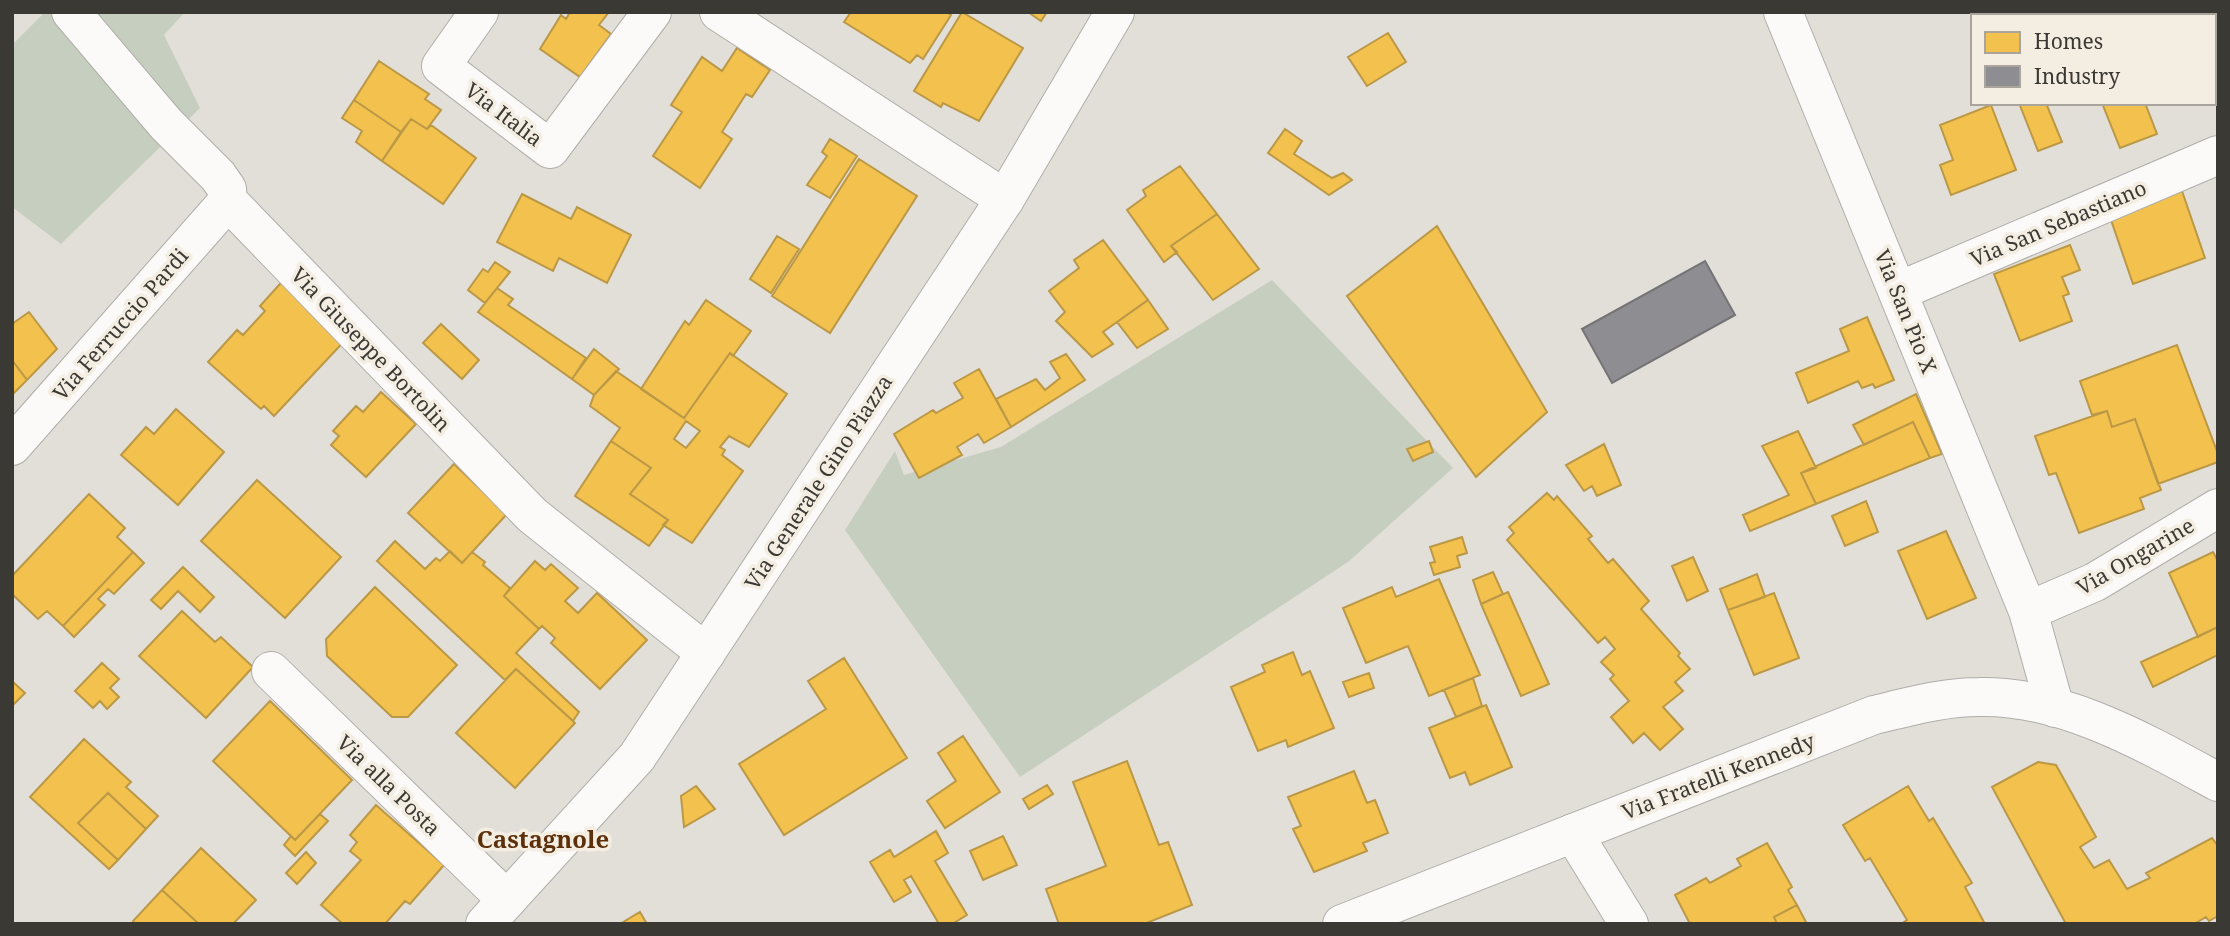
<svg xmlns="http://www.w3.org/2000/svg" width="2230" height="936" font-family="'Noto Serif',serif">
<rect width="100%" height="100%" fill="#e2dfd9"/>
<path fill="#c6cfbf" d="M 41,12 L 185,12 L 164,35 L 200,108 L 61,244 L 12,207 L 12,45 L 42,15 Z
M 1272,280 L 1453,468 L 1348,562 L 1020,777 L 845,530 L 895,451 L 904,475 L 1001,447 Z"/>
<path fill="#f2c14e" stroke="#bb9846" stroke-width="2" fill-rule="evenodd" d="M 570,12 L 609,12 L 599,25 L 611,34 L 580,77 L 540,49 L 561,15 L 566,19 Z
M 851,12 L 946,12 L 951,15 L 923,59 L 917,55 L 910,63 L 844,22 Z
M 962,12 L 1023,48 L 979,121 L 943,103 L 941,107 L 914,91 Z
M 1028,12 L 1047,12 L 1041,21 Z
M 2041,12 L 2109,12 L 2110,16 L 2043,16 Z
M 1388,33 L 1406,62 L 1367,86 L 1348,57 Z
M 737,48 L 770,70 L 752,97 L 746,94 L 722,132 L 732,139 L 700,188 L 653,156 L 682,112 L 671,105 L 702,57 L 722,71 Z
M 379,61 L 429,94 L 425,99 L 441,110 L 427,129 L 411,119 L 401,132 L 354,100 Z
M 354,100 L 401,132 L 382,161 L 356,142 L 362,131 L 342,118 Z
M 2019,103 L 2046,103 L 2062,142 L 2038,151 Z
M 2102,103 L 2145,103 L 2157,134 L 2120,148 Z
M 1991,105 L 2016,170 L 1951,195 L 1940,165 L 1953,160 L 1940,125 Z
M 411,119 L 427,129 L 431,125 L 476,158 L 443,204 L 382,161 Z
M 1285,129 L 1302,141 L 1294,154 L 1332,178 L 1343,173 L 1352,180 L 1329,195 L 1268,153 Z
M 830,139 L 857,156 L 830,198 L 807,185 L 827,156 L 822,152 Z
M 859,159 L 917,196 L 830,333 L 772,296 Z
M 1180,166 L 1217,214 L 1171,246 L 1177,252 L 1164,262 L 1127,210 L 1146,196 L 1143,190 Z
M 2182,191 L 2205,258 L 2133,284 L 2110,217 Z
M 522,194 L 571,219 L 577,207 L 631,235 L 607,283 L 559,258 L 553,271 L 497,242 Z
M 1217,214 L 1259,269 L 1213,300 L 1171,246 Z
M 1437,226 L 1547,412 L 1476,477 L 1347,296 Z
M 777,236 L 799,249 L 771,293 L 750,279 Z
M 1103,240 L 1148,300 L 1103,332 L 1113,344 L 1092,357 L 1056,321 L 1065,312 L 1049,291 L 1079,268 L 1074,260 Z
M 2070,245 L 2080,270 L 2062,277 L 2069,294 L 2063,296 L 2072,321 L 2020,341 L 1994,274 Z
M 495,262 L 510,272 L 485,303 L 468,290 L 483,269 L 488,272 Z
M 289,274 L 351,334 L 274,416 L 264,406 L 261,409 L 208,362 L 237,330 L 243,335 L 265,311 L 260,306 Z
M 497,288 L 513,299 L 508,305 L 586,358 L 572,379 L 478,312 Z
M 706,300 L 751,331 L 733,356 L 730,353 L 684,418 L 641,389 L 685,321 L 689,325 Z
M 1148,300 L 1168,329 L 1137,348 L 1117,322 Z
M 29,312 L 57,349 L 27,380 L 12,360 L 12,324 Z
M 1867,317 L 1894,380 L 1875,388 L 1873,384 L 1862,388 L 1858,381 L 1808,403 L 1796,373 L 1849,351 L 1840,329 Z
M 441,324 L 479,360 L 462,379 L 423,343 Z
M 2177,345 L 2218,454 L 2218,462 L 2158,484 L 2135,419 L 2112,427 L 2107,411 L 2092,415 L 2080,381 Z
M 594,349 L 619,369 L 594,395 L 572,379 Z
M 730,353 L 787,394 L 749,447 L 729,436 L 720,447 L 725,450 L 722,455 L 743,471 L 692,543 L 663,525 L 668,520 L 630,494 L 651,468 L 611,441 L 620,428 L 590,406 L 594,395 L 616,371 L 684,418 ZM 686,421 L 700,431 L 686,448 L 674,439 Z
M 1066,354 L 1085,380 L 1011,427 L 996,399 L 1036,379 L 1045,390 L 1060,378 L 1050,362 Z
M 12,360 L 27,380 L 12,395 Z
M 979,369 L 1011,427 L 984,443 L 978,434 L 957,447 L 962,455 L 919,478 L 894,434 L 933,410 L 936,413 L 963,398 L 954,383 Z
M 381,392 L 416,424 L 366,477 L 331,445 L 339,436 L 333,431 L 356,406 L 363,412 Z
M 1916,394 L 1942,454 L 1930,458 L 1913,422 L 1864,445 L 1853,425 Z
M 176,409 L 224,452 L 178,505 L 121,455 L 146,427 L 154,434 Z
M 2107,411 L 2112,427 L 2135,419 L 2161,490 L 2140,498 L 2144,509 L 2079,533 L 2056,473 L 2049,475 L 2035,436 Z
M 1913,422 L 1930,458 L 1816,504 L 1801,473 Z
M 1798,431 L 1816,468 L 1801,473 L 1816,504 L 1750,531 L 1743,515 L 1789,495 L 1762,446 Z
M 611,441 L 651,468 L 630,494 L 668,520 L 649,546 L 575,496 Z
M 1429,441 L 1433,452 L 1413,461 L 1407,449 Z
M 1604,444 L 1621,485 L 1597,496 L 1592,486 L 1584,491 L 1566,465 Z
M 454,464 L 507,514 L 462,563 L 408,513 Z
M 257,480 L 341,557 L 285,618 L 201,541 Z
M 1547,493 L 1554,500 L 1557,496 L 1592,536 L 1588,539 L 1608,563 L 1613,559 L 1649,601 L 1641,609 L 1680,653 L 1678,656 L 1690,669 L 1675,682 L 1683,691 L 1663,707 L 1683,729 L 1660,750 L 1644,733 L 1633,743 L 1611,717 L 1629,701 L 1610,679 L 1614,675 L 1601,662 L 1615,649 L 1605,637 L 1598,643 L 1507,540 L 1514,533 L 1509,527 Z
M 89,494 L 125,528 L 117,537 L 133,552 L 63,626 L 47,611 L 38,619 L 12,594 L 12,576 Z
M 1866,501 L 1878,532 L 1845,546 L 1832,516 Z
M 1946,531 L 1976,598 L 1927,619 L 1898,551 Z
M 1462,537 L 1467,553 L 1457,556 L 1460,567 L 1434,575 L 1430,563 L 1435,562 L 1430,547 Z
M 395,541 L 425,569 L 436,558 L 440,561 L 450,551 L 462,563 L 472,552 L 485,562 L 483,565 L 510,588 L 504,596 L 539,629 L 516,653 L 579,712 L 573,721 L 516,669 L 505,680 L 377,561 Z
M 133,552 L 144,563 L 114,594 L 108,589 L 98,599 L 105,605 L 74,637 L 63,626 Z
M 2213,552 L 2218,561 L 2218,627 L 2198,637 L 2169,573 Z
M 1693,557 L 1708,591 L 1687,601 L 1672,566 Z
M 535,561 L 545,570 L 551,564 L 578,588 L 565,601 L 578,613 L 597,593 L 647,640 L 600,689 L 551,643 L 555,638 L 542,626 L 539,629 L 504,596 Z
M 183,567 L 214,597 L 200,612 L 178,591 L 161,609 L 151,600 Z
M 1493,572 L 1503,594 L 1481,604 L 1473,580 Z
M 1757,574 L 1765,597 L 1728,610 L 1720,589 Z
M 1439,579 L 1480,675 L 1429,696 L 1408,646 L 1366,663 L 1343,608 L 1392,587 L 1396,597 Z
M 375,587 L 457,665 L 408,717 L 392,717 L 327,656 L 326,639 Z
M 1508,592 L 1549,684 L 1521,696 L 1481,604 Z
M 1774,593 L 1799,658 L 1754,675 L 1728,610 Z
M 182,611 L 215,642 L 221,637 L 253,667 L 206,718 L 139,656 Z
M 2218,627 L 2218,655 L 2153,687 L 2141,662 Z
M 1293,652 L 1302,675 L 1310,671 L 1334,728 L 1288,747 L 1286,740 L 1258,751 L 1231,687 L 1265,672 L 1262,665 Z
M 844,658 L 907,758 L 784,835 L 739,764 L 826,709 L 808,681 Z
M 102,663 L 119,679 L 110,688 L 119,697 L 107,709 L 100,701 L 93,708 L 75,691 Z
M 516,669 L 575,723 L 515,788 L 456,733 Z
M 1369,673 L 1374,688 L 1349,697 L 1343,682 Z
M 1473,678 L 1482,706 L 1456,717 L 1444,690 Z
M 12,681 L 25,693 L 12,706 Z
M 270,701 L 352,780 L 295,840 L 213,761 Z
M 1486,705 L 1512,767 L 1470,785 L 1465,772 L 1450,778 L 1429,728 Z
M 963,736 L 1000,792 L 945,828 L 927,801 L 956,781 L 938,753 Z
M 84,739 L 131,782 L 126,787 L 158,816 L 146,829 L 108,793 L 78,823 L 118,860 L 109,869 L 30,797 Z
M 1127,761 L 1159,845 L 1168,842 L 1192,905 L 1144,924 L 1059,924 L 1046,889 L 1106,866 L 1073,782 Z
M 2038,762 L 2056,765 L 2096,837 L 2080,847 L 2094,868 L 2109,860 L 2127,889 L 2150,878 L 2146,873 L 2212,838 L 2218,846 L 2218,916 L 2209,921 L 2206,917 L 2194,924 L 2066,924 L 1992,787 Z
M 1354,771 L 1367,803 L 1375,800 L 1388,833 L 1363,843 L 1367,851 L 1314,872 L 1293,829 L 1301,826 L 1288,797 Z
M 1047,785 L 1053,794 L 1029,809 L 1023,799 Z
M 696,786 L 715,809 L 684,827 L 681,796 Z
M 1908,786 L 1929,821 L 1933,818 L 1972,883 L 1965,887 L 1985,924 L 1901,924 L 1907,920 L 1870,858 L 1865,861 L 1843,825 Z
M 108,793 L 146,829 L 118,860 L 78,823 Z
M 376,805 L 444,865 L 410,904 L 405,901 L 385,924 L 343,924 L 321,905 L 361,860 L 350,851 L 357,842 L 350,835 Z
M 320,814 L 328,821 L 295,856 L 284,845 L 291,836 L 295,840 Z
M 936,831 L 948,853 L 935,861 L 967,915 L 952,924 L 939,924 L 911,876 L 904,880 L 911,892 L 894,902 L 870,862 L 890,850 L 894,857 Z
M 1003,836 L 1017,865 L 983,880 L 970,851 Z
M 1767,843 L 1792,887 L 1788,890 L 1797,905 L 1774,917 L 1777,924 L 1690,924 L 1675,895 L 1706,878 L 1710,883 L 1741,866 L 1737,859 Z
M 201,848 L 256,900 L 233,924 L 199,924 L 162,890 Z
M 306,852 L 316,863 L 297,884 L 286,873 Z
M 162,890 L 199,924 L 135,924 L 133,921 Z
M 1797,905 L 1807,924 L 1777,924 L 1774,917 Z
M 640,912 L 647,924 L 620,924 Z"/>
<path fill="#8d8d92" stroke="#747476" stroke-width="2" d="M 1705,261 L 1735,315 L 1612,383 L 1582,329 Z"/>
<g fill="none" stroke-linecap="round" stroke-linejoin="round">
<g stroke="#b0aea9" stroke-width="40">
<path id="minor" d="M 71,12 L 166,124 L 218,176 L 227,189 L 228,201 L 532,515 L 706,653
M 479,12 L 441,66 L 550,149 L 652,12
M 719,12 L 1005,199
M 1783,12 L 2028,611
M 1899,291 L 2218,155
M 12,446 L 228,201
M 271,671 L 507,900
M 2055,708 L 2028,611 L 2095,582 L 2218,508
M 1573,833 L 1629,924"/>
</g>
<g stroke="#b0aea9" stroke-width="40">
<path id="tertiary" d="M 1342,924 L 1874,715 C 1908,707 1943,697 1979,697 C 2063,695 2146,743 2218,782"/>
</g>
<g stroke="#b0aea9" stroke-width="40">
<path id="secondary" d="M 485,924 L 637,757 L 1005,199 L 1115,12"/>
</g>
<use href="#minor" stroke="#fbfaf9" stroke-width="38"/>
<use href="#tertiary" stroke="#fbfaf9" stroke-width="38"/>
<use href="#secondary" stroke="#fbfaf9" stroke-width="38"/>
</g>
<g text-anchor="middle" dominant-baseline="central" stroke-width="7" stroke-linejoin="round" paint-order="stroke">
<g font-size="21" fill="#3b3934" stroke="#f4ede2">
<text transform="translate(504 114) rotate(37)">Via Italia</text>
<text transform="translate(2058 223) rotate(-23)">Via San Sebastiano</text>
<text transform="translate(1906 311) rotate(68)">Via San Pio X</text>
<text transform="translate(120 324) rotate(-49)">Via Ferruccio Pardi</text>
<text transform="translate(371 349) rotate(46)">Via Giuseppe Bortolin</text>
<text transform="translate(818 482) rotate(-57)">Via Generale Gino Piazza</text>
<text transform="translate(2135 556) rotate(-30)">Via Ongarine</text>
<text transform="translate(1718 776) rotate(-21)">Via Fratelli Kennedy</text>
<text transform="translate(389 785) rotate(44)">Via alla Posta</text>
</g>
<g font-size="24" font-weight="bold" fill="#5c300a" stroke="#f4ede2">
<text x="543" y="838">Castagnole</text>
</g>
</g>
<rect width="2230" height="936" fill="none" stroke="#3b3934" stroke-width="28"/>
<rect x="1971" y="14" width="245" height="91" fill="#f4ede2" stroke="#aaa59c" stroke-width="2"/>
<rect x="1985" y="32" width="35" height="21" fill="#f2c14e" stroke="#aaa59c" stroke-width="2"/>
<text x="2034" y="49" font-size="21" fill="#3b3934">Homes</text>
<rect x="1985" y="66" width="35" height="21" fill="#8d8d92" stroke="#aaa59c" stroke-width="2"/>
<text x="2034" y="84" font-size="21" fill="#3b3934">Industry</text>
</svg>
